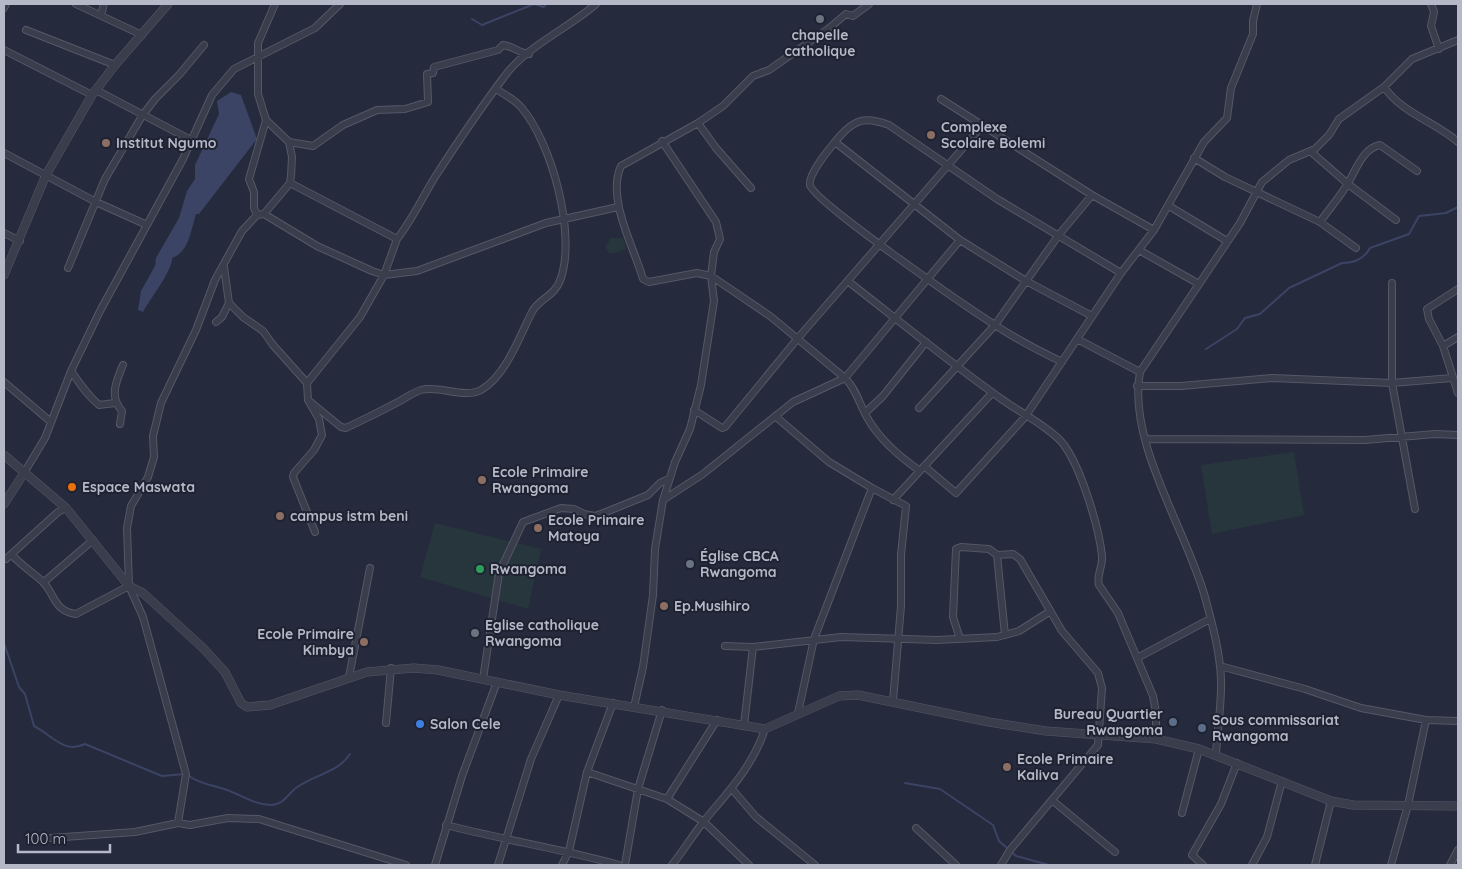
<svg xmlns="http://www.w3.org/2000/svg" width="1462" height="869" font-family="Quicksand,sans-serif">
<rect width="100%" height="100%" fill="#252a3c"/>
<path fill="#27363d" d="M 611,238 L 623,238 L 626,249 L 613,254 L 608,252 L 605,247 Z
M 1294,452 L 1304,515 L 1212,534 L 1201,465 Z
M 435,523 L 541,549 L 528,609 L 420,577 Z"/>
<path fill="#3b4464" d="M 231,92 L 241,95 L 257,139 L 199,214 L 196,214 C 191,230 189,252 172,258 C 173,270 150,299 143,312 L 138,310 L 141,291 L 155,266 L 156,258 L 179,218 L 187,191 L 195,179 L 195,165 L 219,114 L 217,101 Z"/>
<g fill="none" stroke-linecap="round" stroke-linejoin="round">
<path stroke="#3b4464" stroke-width="2" d="M 472,19 L 482,25 L 534,4 L 544,7 L 546,4
M 1206,349 L 1237,329 L 1245,318 L 1260,314 L 1289,288 L 1342,263 C 1355,263 1364,259 1370,248 L 1409,234 L 1419,216 L 1446,213 L 1458,207
M 4,643 L 19,687 L 25,694 L 34,726 C 53,736 64,754 85,744 L 162,776 L 185,774
M 189,776 C 200,784 212,785 224,789 C 240,794 254,805 271,805 C 283,805 288,794 296,788 C 313,775 338,773 350,754
M 905,783 L 940,789 L 993,825 L 999,841 L 1016,856 L 1049,865"/>
<g stroke="#545867" stroke-width="8">
<path id="minor" d="M 76,4 L 142,35
M 1431,4 L 1434,12 L 1431,26 L 1439,49
M 4,8 L 6,4
M 101,15 L 104,4
M 26,30 L 115,65
M 4,50 L 92,95
M 1384,87 C 1403,114 1434,121 1458,142
M 96,90 L 191,140
M 941,99 L 1092,195 L 1154,230
M 698,123 L 716,148 L 751,188
M 662,141 L 716,222 L 720,239 L 714,252 L 711,276 L 770,316 L 845,378 C 857,390 859,404 868,419 C 880,440 900,457 920,471
M 289,142 L 313,146 L 343,125 L 377,110 L 405,109 L 428,102 L 427,74 L 433,73 L 434,67 L 498,50 L 503,45 C 513,46 519,53 529,54
M 835,142 L 960,240 L 1026,281 L 1092,316
M 1310,151 L 1348,184 L 1396,220
M 4,153 L 96,202 L 147,225
M 1194,158 L 1225,177 L 1320,222 L 1356,248
M 290,183 L 397,239 L 384,275 L 360,317 L 307,383
M 1169,206 L 1227,241
M 264,214 L 317,246 L 372,271 L 384,275 L 417,271 L 546,223 L 618,207
M 257,215 L 254,208 L 254,192 L 249,179 L 266,120
M 1320,222 C 1329,209 1340,197 1348,183 C 1356,170 1363,148 1380,145 L 1417,171
M 4,233 L 20,241
M 397,239 C 412,220 422,198 435,177 C 457,143 480,109 504,77 C 525,47 569,28 596,4
M 1139,250 L 1199,284
M 224,267 L 229,303 L 243,317 L 263,331 L 273,345 L 307,383 L 308,400 L 319,419 L 322,435 L 314,450 L 294,473 L 293,477 L 315,532
M 68,268 L 105,179 L 142,116 L 155,99 L 179,75 L 204,45
M 849,282 C 899,321 948,361 1000,398 C 1016,410 1054,430 1064,445 C 1081,468 1099,527 1102,556 C 1103,566 1096,576 1099,585 L 1118,613 L 1153,696 L 1156,712 L 1156,739
M 1392,283 L 1392,383 L 1415,509
M 1458,289 L 1427,309 L 1429,319 L 1443,346 L 1458,393
M 216,322 L 222,317 L 229,303
M 1077,339 L 1140,372
M 1443,346 L 1458,337
M 1062,362 C 1039,351 1016,339 995,325 C 971,310 813,201 810,185 C 808,173 831,147 839,137 C 855,119 865,116 889,125 L 997,199 L 1121,273
M 71,371 C 80,384 87,395 99,405 L 115,403
M 4,382 L 51,422
M 1137,386 L 1181,386 L 1272,378 L 1392,383 L 1452,378
M 308,400 L 341,427 L 346,428 C 365,419 383,410 400,401 C 407,397 414,392 421,390 C 439,385 464,399 481,390 C 506,376 520,335 532,312 C 539,298 555,297 561,278 C 576,233 552,143 521,107 C 514,99 505,95 496,89
M 919,408 L 995,325 L 1058,236 L 1092,195
M 694,410 L 722,428 L 725,427 L 798,338 L 983,125
M 865,413 L 883,396 L 926,342
M 775,416 L 829,462 L 872,488
M 120,424 L 122,411 C 109,396 116,382 123,365
M 1146,439 L 1365,440 L 1435,434 L 1458,435
M 924,466 L 956,493 L 1025,417 L 1121,273 L 1154,230 L 1204,142 L 1227,118 L 1231,88 L 1253,34 L 1253,21 L 1257,4
M 24,473 L 45,438 L 71,371 L 100,311 L 183,159 L 212,95 L 234,69 L 315,28 L 340,4
M 663,500 L 703,474 L 793,402 L 845,378 L 960,240
M 893,500 L 992,393
M 12,555 C 21,565 32,572 42,581 C 55,593 53,611 76,614 L 129,586
M 997,555 L 1005,635
M 6,559 L 58,512 L 66,508
M 44,582 L 93,540
M 960,639 L 953,617 L 956,549 L 961,547 L 989,549 L 997,555 L 1013,554 L 1020,559 L 1062,631 L 1098,673 L 1102,688 L 1098,745 L 1010,850 L 1001,865
M 725,646 L 753,647 L 841,637 L 937,640 L 997,637 L 1019,631 L 1049,612
M 1137,658 L 1210,619
M 1220,666 L 1305,689 L 1361,708 L 1426,720 L 1458,721
M 349,677 L 370,568
M 483,679 L 499,573 L 523,522 L 561,508 L 574,509 L 584,514 L 595,516 L 606,512 L 648,495 L 660,483 L 670,478
M 634,707 L 643,667 L 653,595 L 655,549 L 663,500 L 675,462 L 690,429 L 701,385 L 714,301 L 711,276 L 697,273 L 649,282 L 643,279 C 634,247 606,198 621,166 L 698,123 L 723,106 L 753,76 L 769,70 L 828,29 L 846,14 L 853,16 L 869,4
M 798,713 L 814,639 L 872,488 L 906,506 L 901,555 L 901,606 L 893,701
M 386,723 L 391,668
M 744,725 L 753,647
M 1216,755 C 1217,730 1222,704 1221,679 C 1220,652 1212,623 1205,597 C 1186,529 1127,442 1140,372 L 1240,223 L 1262,182 L 1289,160 L 1315,149 L 1329,135 L 1339,119 L 1384,87 L 1412,59 L 1458,40
M 587,772 L 667,799 L 704,822 L 749,865
M 732,789 L 756,817 L 815,865
M 667,799 L 717,720
M 1053,801 L 1115,852
M 1182,813 L 1199,749
M 178,823 L 186,774 L 143,617 L 129,586 L 127,528 L 131,506 L 148,477 L 154,457 L 153,436 L 161,403 L 196,330 L 215,280 L 242,231 L 257,215 L 264,214 L 290,183 L 291,176 L 292,157 L 289,142 L 266,120 L 258,94 L 258,43 L 275,4
M 446,825 C 504,840 562,849 619,865
M 916,828 L 956,865
M 50,838 L 135,832 L 178,823 L 190,825 L 228,818 L 259,819 L 406,865
M 435,865 L 462,776 L 497,682
M 498,865 L 531,759 L 559,695
M 562,865 L 569,851 L 587,772 L 613,703
M 625,865 L 638,789 L 662,710
M 672,865 C 683,851 693,835 704,821 C 728,792 753,766 765,729
M 1203,865 L 1192,855 L 1221,804 L 1237,763
M 1252,865 L 1267,837 L 1282,781
M 1315,865 L 1331,801
M 1391,865 L 1408,805 L 1426,720
M 1450,865 L 1458,850"/>
</g>
<g stroke="#545867" stroke-width="9">
<path id="tertiary" d="M 4,275 L 46,175 L 92,95 L 115,65 L 168,4
M 4,455 L 66,508 L 129,586 L 143,593 L 203,648 L 225,672 L 241,703 L 247,707 L 270,705 L 367,672 L 414,668 L 438,670 L 559,695 L 765,729 L 839,696 L 858,695 L 989,722 L 1046,731 L 1156,739 L 1199,749 L 1331,801 L 1353,805 L 1458,806
M 4,504 L 24,473"/>
</g>
<use href="#minor" stroke="#393d4c" stroke-width="6"/>
<use href="#tertiary" stroke="#393d4c" stroke-width="8"/>
</g>
<g fill="#6b7280" stroke="#1e2231" stroke-width="2">
<circle cx="820" cy="19" r="5"/>
<circle cx="690" cy="564" r="5"/>
<circle cx="475" cy="633" r="5"/>
</g>
<g fill="#8d6e63" stroke="#1e2231" stroke-width="2">
<circle cx="931" cy="135" r="5"/>
<circle cx="106" cy="143" r="5"/>
<circle cx="482" cy="480" r="5"/>
<circle cx="280" cy="516" r="5"/>
<circle cx="538" cy="528" r="5"/>
<circle cx="664" cy="606" r="5"/>
<circle cx="364" cy="642" r="5"/>
<circle cx="1007" cy="767" r="5"/>
</g>
<circle fill="#e8710a" stroke="#1e2231" stroke-width="2" cx="72" cy="487" r="5"/>
<circle fill="#2e9e5b" stroke="#1e2231" stroke-width="2" cx="480" cy="569" r="5"/>
<g fill="#5c6f8a" stroke="#1e2231" stroke-width="2">
<circle cx="1173" cy="722" r="5"/>
<circle cx="1202" cy="728" r="5"/>
</g>
<circle fill="#3f7fe0" stroke="#1e2231" stroke-width="2" cx="420" cy="724" r="5"/>
<g text-anchor="middle" dominant-baseline="central" stroke-width="4" stroke-linejoin="round" paint-order="stroke">
<g font-size="14" font-weight="bold" fill="#b4b8c7" stroke="#1e2231" text-anchor="start">
<text x="820" y="35" text-anchor="middle">chapelle<tspan x="820" dy="16">catholique</tspan></text>
<text x="941" y="127">Complexe<tspan x="941" dy="16">Scolaire Bolemi</tspan></text>
<text x="116" y="143">Institut Ngumo</text>
<text x="492" y="472">Ecole Primaire<tspan x="492" dy="16">Rwangoma</tspan></text>
<text x="82" y="487">Espace Maswata</text>
<text x="290" y="516">campus istm beni</text>
<text x="548" y="520">Ecole Primaire<tspan x="548" dy="16">Matoya</tspan></text>
<text x="700" y="556">Église CBCA<tspan x="700" dy="16">Rwangoma</tspan></text>
<text x="490" y="569">Rwangoma</text>
<text x="674" y="606">Ep.Musihiro</text>
<text x="485" y="625">Eglise catholique<tspan x="485" dy="16">Rwangoma</tspan></text>
<text x="354" y="634" text-anchor="end">Ecole Primaire<tspan x="354" dy="16">Kimbya</tspan></text>
<text x="1163" y="714" text-anchor="end">Bureau Quartier<tspan x="1163" dy="16">Rwangoma</tspan></text>
<text x="1212" y="720">Sous commissariat<tspan x="1212" dy="16">Rwangoma</tspan></text>
<text x="430" y="724">Salon Cele</text>
<text x="1017" y="759">Ecole Primaire<tspan x="1017" dy="16">Kaliva</tspan></text>
</g>
</g>
<rect width="1462" height="869" fill="none" stroke="#b4b8c7" stroke-width="10"/>
<path d="M18 844v8h92v-8" fill="none" stroke="#b4b8c7" stroke-width="2.5"/>
<text x="25" y="844" font-size="15" fill="#b4b8c7" stroke="#1e2231" stroke-width="4" paint-order="stroke">100 m</text>
</svg>
